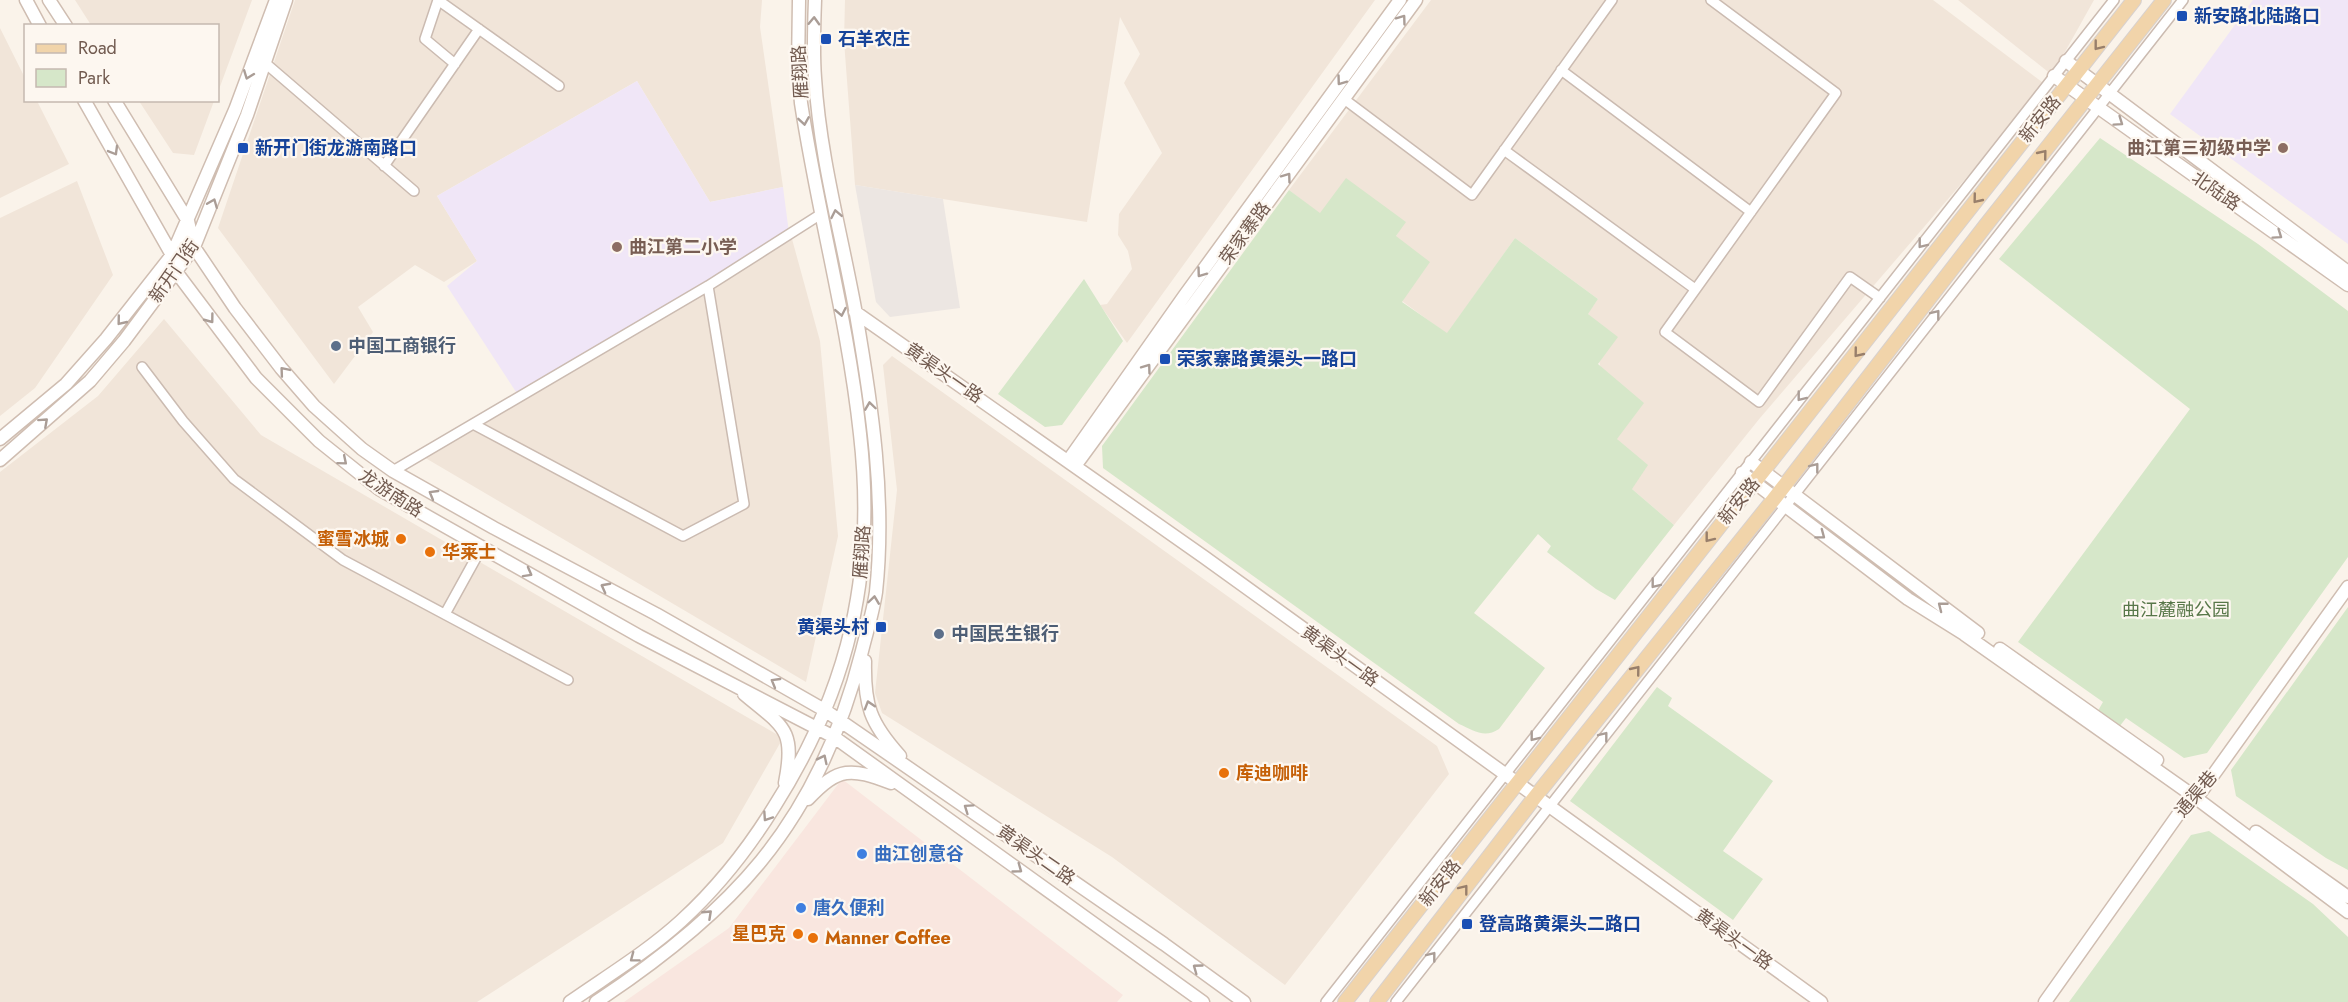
<svg xmlns="http://www.w3.org/2000/svg" width="2348" height="1002" font-family="Jost,'Noto Sans SC',sans-serif">
<rect width="100%" height="100%" fill="#faf3ea"/>
<path fill="#f1e5d9" d="M 75,0 L 252,0 L 218,92 L 218,26 L 91,25 Z
M 295,0 L 762,0 L 760,27 L 783,187 L 710,202 L 637,81 L 437,196 L 477,261 L 444,282 L 415,265 L 358,307 L 373,332 L 334,384 L 218,228 Z
M 845,0 L 1375,0 L 1127,343 L 1100,305 L 1107,304 L 1132,269 L 1128,251 L 1118,235 L 1119,214 L 1162,153 L 1124,83 L 1140,54 L 1120,17 L 1087,222 L 855,185 L 844,41 Z
M 1431,0 L 1933,0 L 2046,85 L 1760,418 L 1674,525 L 1632,489 L 1617,439 L 1588,313 L 1598,299 L 1515,238 L 1447,334 L 1402,301 L 1396,236 L 1405,221 L 1320,214 L 1289,190 Z
M 1958,0 L 2094,0 L 2052,75 Z
M 0,28 L 25,78 L 26,100 L 37,101 L 69,164 L 0,198 Z
M 139,101 L 214,101 L 194,155 L 173,153 Z
M 77,181 L 113,275 L 35,388 L 0,416 L 0,218 Z
M 792,239 L 820,341 L 838,536 L 806,682 L 422,456 Z
M 164,319 L 261,435 L 783,738 L 723,843 L 477,1002 L 0,1002 L 0,472 L 98,396 Z
M 892,356 L 1437,746 L 1449,774 L 1285,985 L 1112,857 L 882,713 L 875,693 L 897,490 L 883,365 Z"/>
<path fill="#f9e6df" d="M 842,779 L 1123,995 L 1117,1002 L 624,1002 L 729,928 Z"/>
<path fill="#ece6e2" d="M 855,185 L 943,199 L 960,308 L 890,317 L 876,302 Z"/>
<path fill="#f0e6f7" d="M 2253,0 L 2348,0 L 2348,244 L 2170,114 Z
M 637,81 L 710,202 L 783,187 L 789,233 L 518,395 L 447,286 L 477,261 L 437,196 Z"/>
<path fill="#d6e7c9" d="M 2100,138 L 2258,244 L 2348,311 L 2348,557 L 2207,753 L 2184,758 L 2126,718 L 2116,731 L 2095,716 L 2103,702 L 2018,642 L 2190,409 L 1999,259 Z
M 1346,178 L 1406,222 L 1396,236 L 1430,262 L 1402,302 L 1447,333 L 1515,238 L 1598,299 L 1588,314 L 1618,337 L 1598,364 L 1644,403 L 1617,439 L 1648,465 L 1632,489 L 1674,525 L 1615,600 L 1596,589 L 1547,552 L 1551,546 L 1538,534 L 1474,613 L 1545,668 L 1499,729 C 1484,739 1473,730 1459,724 L 1103,468 L 1102,446 L 1289,190 L 1320,213 Z
M 1084,279 L 1123,341 L 1062,425 L 1045,427 L 998,394 Z
M 2348,607 L 2348,870 L 2326,858 L 2236,796 L 2231,770 Z
M 1657,687 L 1672,698 L 1668,706 L 1773,781 L 1723,851 L 1763,879 L 1733,920 L 1570,801 Z
M 2209,831 L 2313,904 L 2348,937 L 2348,1002 L 2069,1002 L 2191,835 Z"/>
<g fill="none" stroke-linecap="round" stroke-linejoin="round">
<g stroke="#cbbbb1" stroke-width="12">
<path id="street" d="M 1711,0 L 1836,93 L 1665,332 L 1759,402 L 1850,277 L 1880,298
M 264,62 L 414,191
M 455,64 L 425,39 L 438,0 L 559,86
M 1561,70 L 1751,212
M 1344,99 L 1472,195 L 1612,0
M 1504,150 L 1695,289
M 384,166 L 479,29
M 142,367 L 183,421 L 234,479 L 343,560 L 568,680
M 473,424 L 683,536 L 744,504 L 708,286
M 393,471 L 708,286 L 821,214
M 445,614 L 482,547
M 1326,1002 L 2114,0
M 1396,1002 L 2183,0"/>
</g>
<g stroke="#cfbdb1" stroke-width="15">
<path id="secondary" d="M 26,0 L 40,26
M 49,0 L 66,26
M 2066,61 L 2348,272
M 2054,76 L 2348,285
M 84,100 L 172,255 L 177,273 L 256,378 L 319,441 L 379,489 L 639,636 L 834,737 L 1203,1002
M 114,100 L 188,221 L 194,247 L 235,308 L 281,368 L 314,406 L 362,449 L 393,471 L 494,528 L 656,614 L 826,711 L 1164,944 L 1244,1002
M 855,312 L 1204,557 L 1821,1002
M 0,439 L 66,384 L 106,339 L 172,255 L 235,110 L 276,0
M 0,460 L 90,381 L 124,341 L 194,247 L 247,115 L 286,0
M 1068,461 L 1185,295 L 1400,0
M 1751,462 L 1978,633
M 1075,466 L 1416,0
M 1742,473 L 1908,599 L 1964,634 L 2192,795 L 2348,912
M 2000,649 L 2157,760
M 865,661 C 864,705 870,723 900,756
M 744,694 C 783,727 796,728 785,783
M 808,799 C 839,766 851,768 891,783
M 2256,832 L 2348,897
M 570,1002 C 607,976 647,952 681,921 C 717,888 748,849 774,807 C 849,689 876,573 860,434 C 848,322 818,214 801,103 L 798,69 L 799,0
M 596,1002 C 655,963 717,915 761,861 C 810,801 843,726 862,651 C 867,631 873,612 876,592 C 886,499 872,406 856,314 C 842,236 820,158 815,78 C 813,52 814,26 815,0
M 2045,1002 L 2192,795 L 2201,792 L 2348,587"/>
</g>
<g stroke="#d8d1ce" stroke-width="16">
<path id="primary" d="M 1345,1002 L 2134,0
M 1377,1002 L 1535,797 L 1774,499 L 1986,225 L 2164,0"/>
</g>
<use href="#street" stroke="#fff" stroke-width="9"/>
<use href="#secondary" stroke="#fff" stroke-width="12"/>
<use href="#primary" stroke="#f1d4aa" stroke-width="14"/>
</g>
<defs><path id="oneway-chevron" d="M-2-3.5L2.5 0L-2 3.5" fill="none" stroke-width="1.6" stroke-linecap="round" stroke-linejoin="round" transform="scale(1.5)"/></defs>
<g stroke="#aa9d96">
<use href="#oneway-chevron" transform="translate(1402 19) rotate(-54)"/>
<use href="#oneway-chevron" transform="translate(814 21) rotate(-88)"/>
<use href="#oneway-chevron" transform="translate(248 75) rotate(111)"/>
<use href="#oneway-chevron" transform="translate(1341 81) rotate(126)"/>
<use href="#oneway-chevron" transform="translate(804 121) rotate(81)"/>
<use href="#oneway-chevron" transform="translate(2119 122) rotate(35)"/>
<use href="#oneway-chevron" transform="translate(114 151) rotate(60)"/>
<use href="#oneway-chevron" transform="translate(1287 177) rotate(-54)"/>
<use href="#oneway-chevron" transform="translate(213 203) rotate(-68)"/>
<use href="#oneway-chevron" transform="translate(836 214) rotate(-101)"/>
<use href="#oneway-chevron" transform="translate(2278 235) rotate(35)"/>
<use href="#oneway-chevron" transform="translate(1922 244) rotate(128)"/>
<use href="#oneway-chevron" transform="translate(1201 273) rotate(126)"/>
<use href="#oneway-chevron" transform="translate(841 312) rotate(79)"/>
<use href="#oneway-chevron" transform="translate(1936 314) rotate(-52)"/>
<use href="#oneway-chevron" transform="translate(210 319) rotate(53)"/>
<use href="#oneway-chevron" transform="translate(121 321) rotate(129)"/>
<use href="#oneway-chevron" transform="translate(1147 368) rotate(-54)"/>
<use href="#oneway-chevron" transform="translate(284 371) rotate(-130)"/>
<use href="#oneway-chevron" transform="translate(1801 397) rotate(128)"/>
<use href="#oneway-chevron" transform="translate(870 406) rotate(-98)"/>
<use href="#oneway-chevron" transform="translate(44 422) rotate(-42)"/>
<use href="#oneway-chevron" transform="translate(343 461) rotate(40)"/>
<use href="#oneway-chevron" transform="translate(1815 467) rotate(-52)"/>
<use href="#oneway-chevron" transform="translate(433 494) rotate(-150)"/>
<use href="#oneway-chevron" transform="translate(1821 535) rotate(37)"/>
<use href="#oneway-chevron" transform="translate(528 573) rotate(29)"/>
<use href="#oneway-chevron" transform="translate(1655 584) rotate(128)"/>
<use href="#oneway-chevron" transform="translate(605 587) rotate(-152)"/>
<use href="#oneway-chevron" transform="translate(874 600) rotate(-82)"/>
<use href="#oneway-chevron" transform="translate(1942 606) rotate(-142)"/>
<use href="#oneway-chevron" transform="translate(775 682) rotate(-150)"/>
<use href="#oneway-chevron" transform="translate(869 705) rotate(-107)"/>
<use href="#oneway-chevron" transform="translate(1604 736) rotate(-52)"/>
<use href="#oneway-chevron" transform="translate(1534 737) rotate(128)"/>
<use href="#oneway-chevron" transform="translate(823 759) rotate(-64)"/>
<use href="#oneway-chevron" transform="translate(968 808) rotate(-145)"/>
<use href="#oneway-chevron" transform="translate(767 817) rotate(124)"/>
<use href="#oneway-chevron" transform="translate(1018 869) rotate(36)"/>
<use href="#oneway-chevron" transform="translate(708 914) rotate(-43)"/>
<use href="#oneway-chevron" transform="translate(1432 956) rotate(-52)"/>
<use href="#oneway-chevron" transform="translate(634 958) rotate(143)"/>
<use href="#oneway-chevron" transform="translate(1197 968) rotate(-144)"/>
</g>
<g stroke="#987f6b">
<use href="#oneway-chevron" transform="translate(2098 46) rotate(128)"/>
<use href="#oneway-chevron" transform="translate(2043 154) rotate(-51)"/>
<use href="#oneway-chevron" transform="translate(1977 199) rotate(129)"/>
<use href="#oneway-chevron" transform="translate(1858 353) rotate(129)"/>
<use href="#oneway-chevron" transform="translate(1709 538) rotate(128)"/>
<use href="#oneway-chevron" transform="translate(1636 670) rotate(-51)"/>
<use href="#oneway-chevron" transform="translate(1464 889) rotate(-52)"/>
</g>
<g fill="#1a4fb4" stroke="#fdf7f0" stroke-width="2">
<rect x="2176" y="10" width="12" height="12" rx="3"/>
<rect x="820" y="33" width="12" height="12" rx="3"/>
<rect x="237" y="142" width="12" height="12" rx="3"/>
<rect x="1159" y="353" width="12" height="12" rx="3"/>
<rect x="875" y="621" width="12" height="12" rx="3"/>
<rect x="1461" y="918" width="12" height="12" rx="3"/>
</g>
<g fill="#8d6e63" stroke="#fdf7f0" stroke-width="2">
<circle cx="2283" cy="148" r="6"/>
<circle cx="617" cy="247" r="6"/>
</g>
<g fill="#5c6f8a" stroke="#fdf7f0" stroke-width="2">
<circle cx="336" cy="346" r="6"/>
<circle cx="939" cy="634" r="6"/>
</g>
<g fill="#e8710a" stroke="#fdf7f0" stroke-width="2">
<circle cx="401" cy="539" r="6"/>
<circle cx="430" cy="552" r="6"/>
<circle cx="1224" cy="773" r="6"/>
<circle cx="798" cy="934" r="6"/>
<circle cx="813" cy="938" r="6"/>
</g>
<g fill="#3f7fe0" stroke="#fdf7f0" stroke-width="2">
<circle cx="862" cy="854" r="6"/>
<circle cx="801" cy="908" r="6"/>
</g>
<g text-anchor="middle" dominant-baseline="central" stroke-width="4.5" stroke-linejoin="round" paint-order="stroke">
<g font-size="18" font-weight="bold" fill="#164399" stroke="#fdf7f0" text-anchor="start">
<text x="2194" y="16">新安路北陆路口</text>
<text x="838" y="39">石羊农庄</text>
<text x="255" y="148">新开门街龙游南路口</text>
<text x="1177" y="359">荣家寨路黄渠头一路口</text>
<text x="869" y="627" text-anchor="end">黄渠头村</text>
<text x="1479" y="924">登高路黄渠头二路口</text>
</g>
<g font-size="18" fill="#725b50" stroke="#fdf7f0">
<text transform="translate(800 72) rotate(-93)">雁翔路</text>
<text transform="translate(2040 119) rotate(-51)">新安路</text>
<text transform="translate(2216 191) rotate(35)">北陆路</text>
<text transform="translate(1245 233) rotate(-54)">荣家寨路</text>
<text transform="translate(174 271) rotate(-55)">新开门街</text>
<text transform="translate(944 373) rotate(35)">黄渠头一路</text>
<text transform="translate(391 493) rotate(33)">龙游南路</text>
<text transform="translate(1739 501) rotate(-51)">新安路</text>
<text transform="translate(862 552) rotate(-86)">雁翔路</text>
<text transform="translate(1340 656) rotate(36)">黄渠头一路</text>
<text transform="translate(2196 794) rotate(-50)">通渠巷</text>
<text transform="translate(1036 855) rotate(35)">黄渠头二路</text>
<text transform="translate(1440 883) rotate(-51)">新安路</text>
<text transform="translate(1734 939) rotate(36)">黄渠头一路</text>
</g>
<g font-size="18" font-weight="bold" fill="#785e54" stroke="#fdf7f0" text-anchor="end">
<text x="2271" y="148">曲江第三初级中学</text>
<text x="629" y="247" text-anchor="start">曲江第二小学</text>
</g>
<g font-size="18" font-weight="bold" fill="#4e5e75" stroke="#fdf7f0" text-anchor="start">
<text x="348" y="346">中国工商银行</text>
<text x="951" y="634">中国民生银行</text>
</g>
<g font-size="18" font-weight="bold" fill="#c56008" stroke="#fdf7f0" text-anchor="start">
<text x="389" y="539" text-anchor="end">蜜雪冰城</text>
<text x="442" y="552">华莱士</text>
<text x="1236" y="773">库迪咖啡</text>
<text x="786" y="934" text-anchor="end">星巴克</text>
<text x="825" y="938">Manner Coffee</text>
</g>
<g font-size="18" fill="#587749" stroke="#fdf7f0">
<text x="2176" y="610">曲江麓融公园</text>
</g>
<g font-size="18" font-weight="bold" fill="#366cbe" stroke="#fdf7f0" text-anchor="start">
<text x="874" y="854">曲江创意谷</text>
<text x="813" y="908">唐久便利</text>
</g>
</g>
<rect x="24" y="24" width="195" height="78" fill="#fdf7f0" stroke="#c5b9b0" stroke-width="1.5"/>
<rect x="36" y="44" width="30" height="9" fill="#f1d4aa" stroke="#c5b9b0" stroke-width="1.5"/>
<text x="78" y="54" font-size="18" fill="#725b50">Road</text>
<rect x="36" y="69" width="30" height="18" fill="#d6e7c9" stroke="#c5b9b0" stroke-width="1.5"/>
<text x="78" y="84" font-size="18" fill="#725b50">Park</text>
</svg>
